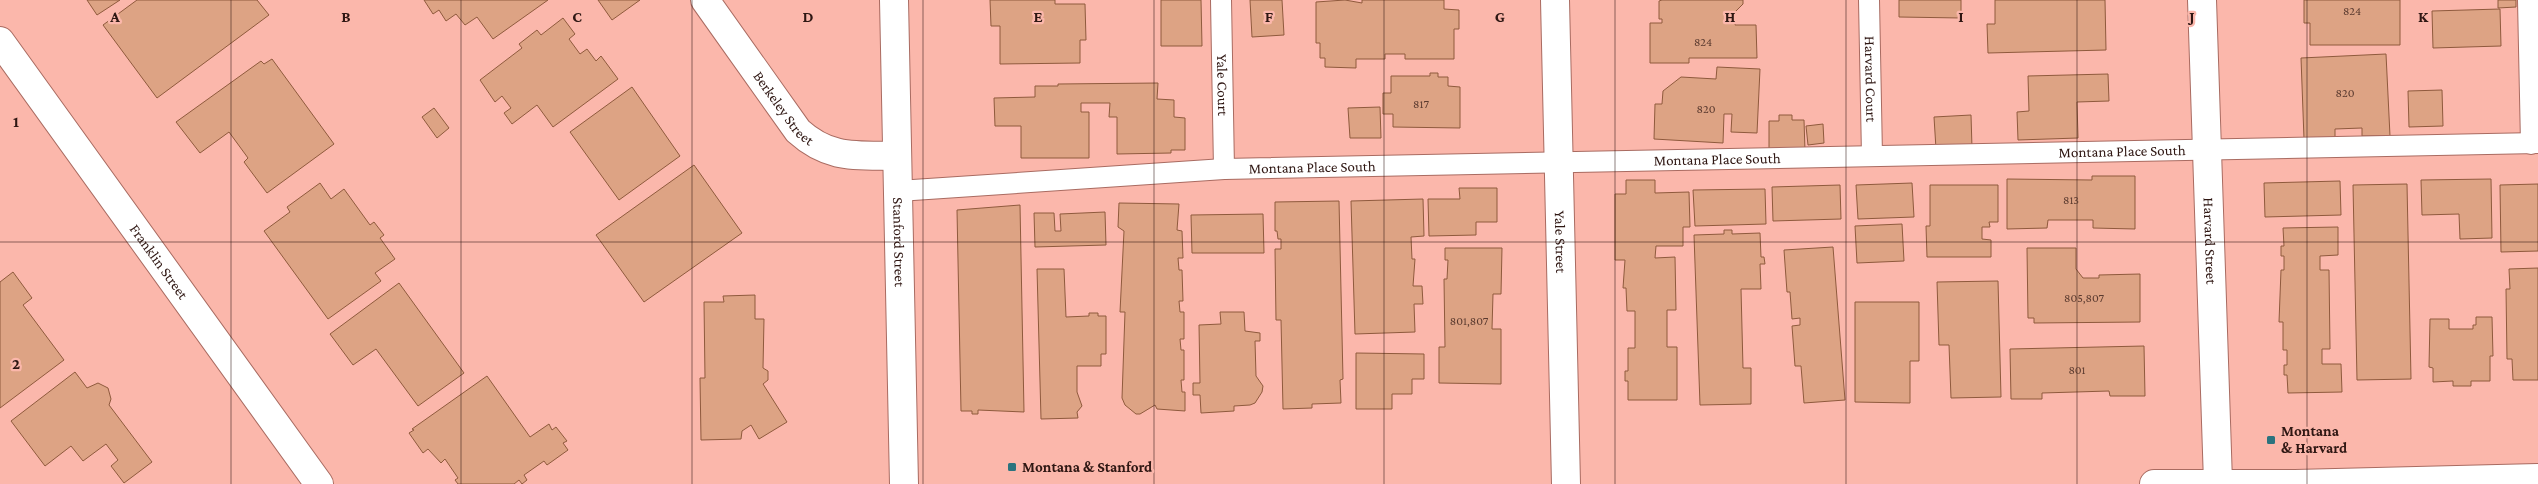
<svg xmlns="http://www.w3.org/2000/svg" width="2538" height="484" font-family="'Crimson Pro',serif">
<rect width="100%" height="100%" fill="#fbb7ab"/>
<path fill="#dda384" stroke="#8f5a3d" d="M 87,0 L 120,0 L 97,15 Z
M 137,0 L 257,0 L 269,15 L 157,98 L 103,25 Z
M 424,0 L 548,0 L 493,39 L 477,17 L 465,25 L 456,14 L 446,21 L 439,10 L 433,14 Z
M 598,0 L 640,0 L 612,20 Z
M 990,0 L 1055,0 L 1055,4 L 1085,4 L 1086,40 L 1080,40 L 1080,63 L 1000,64 L 1000,26 L 991,26 Z
M 1161,0 L 1201,0 L 1202,46 L 1161,46 Z
M 1250,0 L 1282,0 L 1284,35 L 1252,37 Z
M 1345,0 L 1362,3 L 1362,0 L 1444,0 L 1444,9 L 1459,10 L 1459,29 L 1454,29 L 1454,59 L 1405,59 L 1405,54 L 1385,54 L 1385,59 L 1356,59 L 1356,68 L 1325,67 L 1325,58 L 1320,58 L 1320,43 L 1316,43 L 1316,2 Z
M 1662,0 L 1743,0 L 1743,4 L 1735,12 L 1735,25 L 1756,25 L 1757,58 L 1689,58 L 1689,63 L 1650,63 L 1650,23 L 1662,23 L 1662,19 L 1659,19 L 1659,1 Z
M 1899,0 L 1961,0 L 1961,18 L 1899,17 Z
M 1995,0 L 2105,0 L 2106,50 L 1988,53 L 1987,24 L 1995,24 Z
M 2304,0 L 2400,0 L 2400,45 L 2310,45 L 2310,23 L 2304,23 Z
M 2498,0 L 2516,0 L 2516,7 L 2498,8 Z
M 2500,9 L 2501,46 L 2433,48 L 2432,11 Z
M 563,18 L 575,34 L 569,39 L 580,54 L 587,49 L 596,61 L 601,56 L 618,79 L 553,127 L 537,105 L 512,124 L 504,113 L 511,108 L 502,96 L 495,102 L 480,80 L 522,48 L 519,44 L 537,30 L 541,35 Z
M 2386,54 L 2390,136 L 2362,136 L 2362,128 L 2335,129 L 2335,138 L 2304,139 L 2301,58 Z
M 272,59 L 334,144 L 267,193 L 244,162 L 248,158 L 229,132 L 200,153 L 176,122 L 261,61 L 264,64 Z
M 1717,67 L 1760,69 L 1757,133 L 1731,132 L 1732,114 L 1724,114 L 1723,143 L 1654,139 L 1655,104 L 1662,104 L 1663,91 L 1681,77 L 1716,79 Z
M 1430,73 L 1438,73 L 1438,77 L 1448,77 L 1448,86 L 1460,87 L 1460,128 L 1393,127 L 1393,114 L 1383,114 L 1383,93 L 1391,93 L 1391,76 L 1430,76 Z
M 2108,74 L 2109,101 L 2077,102 L 2078,138 L 2018,140 L 2017,112 L 2029,111 L 2028,76 Z
M 1158,83 L 1157,99 L 1174,100 L 1174,117 L 1185,118 L 1185,150 L 1171,150 L 1171,153 L 1117,154 L 1117,117 L 1109,117 L 1110,103 L 1081,103 L 1081,112 L 1089,112 L 1089,158 L 1021,158 L 1021,126 L 995,126 L 994,98 L 1035,97 L 1035,86 L 1058,86 L 1058,84 Z
M 632,87 L 680,156 L 619,200 L 570,132 Z
M 2442,90 L 2443,126 L 2409,127 L 2408,91 Z
M 1380,107 L 1381,138 L 1350,138 L 1348,108 Z
M 434,108 L 449,128 L 437,138 L 422,117 Z
M 1779,115 L 1792,115 L 1792,120 L 1804,120 L 1805,151 L 1769,151 L 1769,121 L 1779,121 Z
M 1971,115 L 1972,148 L 1936,149 L 1934,117 Z
M 1823,124 L 1824,143 L 1808,145 L 1806,126 Z
M 694,165 L 742,233 L 644,302 L 596,235 Z
M 2092,176 L 2135,176 L 2135,229 L 2093,228 L 2093,220 L 2048,220 L 2047,228 L 2007,229 L 2007,179 L 2092,180 Z
M 2491,179 L 2492,238 L 2460,239 L 2459,214 L 2422,215 L 2421,180 Z
M 1626,180 L 1655,180 L 1655,193 L 1689,192 L 1690,227 L 1683,227 L 1683,246 L 1656,246 L 1655,258 L 1675,257 L 1676,310 L 1667,310 L 1667,347 L 1677,347 L 1677,400 L 1628,400 L 1628,381 L 1625,381 L 1625,371 L 1628,371 L 1628,348 L 1635,348 L 1635,311 L 1627,311 L 1626,288 L 1623,288 L 1625,260 L 1615,260 L 1615,194 L 1626,194 Z
M 2340,181 L 2341,215 L 2265,217 L 2264,183 Z
M 320,183 L 331,199 L 344,189 L 370,225 L 374,222 L 384,235 L 380,238 L 395,259 L 375,273 L 381,281 L 328,319 L 264,231 L 290,212 L 287,207 Z
M 1912,183 L 1914,217 L 1858,219 L 1856,185 Z
M 2407,184 L 2411,379 L 2357,380 L 2353,185 Z
M 2538,184 L 2538,251 L 2501,252 L 2500,185 Z
M 1840,185 L 1841,219 L 1773,221 L 1772,187 Z
M 1930,185 L 1998,185 L 1998,222 L 1989,222 L 1990,227 L 1982,227 L 1982,239 L 1991,240 L 1991,257 L 1927,257 L 1926,226 L 1930,226 Z
M 1459,188 L 1497,188 L 1497,222 L 1476,222 L 1476,235 L 1429,236 L 1428,199 L 1460,199 Z
M 1765,189 L 1766,224 L 1695,226 L 1693,190 Z
M 1423,199 L 1424,236 L 1411,237 L 1412,259 L 1415,259 L 1413,286 L 1422,286 L 1423,304 L 1414,304 L 1415,332 L 1355,334 L 1351,201 Z
M 1339,201 L 1343,379 L 1340,380 L 1341,403 L 1312,404 L 1312,408 L 1283,409 L 1281,320 L 1276,320 L 1275,249 L 1281,249 L 1281,239 L 1278,239 L 1277,231 L 1275,231 L 1275,202 Z
M 1119,203 L 1179,204 L 1177,230 L 1182,231 L 1183,258 L 1178,258 L 1179,270 L 1182,270 L 1183,301 L 1179,301 L 1180,312 L 1184,312 L 1184,339 L 1180,339 L 1181,350 L 1184,350 L 1184,380 L 1181,380 L 1182,392 L 1185,392 L 1185,411 L 1157,409 L 1155,405 L 1140,414 L 1136,414 L 1125,405 L 1122,398 L 1125,312 L 1120,312 L 1124,231 L 1118,227 Z
M 1020,205 L 1024,412 L 978,410 L 978,414 L 972,414 L 972,411 L 961,411 L 957,210 Z
M 1105,212 L 1106,245 L 1035,247 L 1034,213 L 1054,213 L 1055,231 L 1061,231 L 1060,214 Z
M 1263,214 L 1264,253 L 1192,253 L 1191,215 Z
M 1902,224 L 1904,261 L 1857,263 L 1855,226 Z
M 2338,227 L 2338,255 L 2320,256 L 2320,270 L 2329,270 L 2330,349 L 2322,349 L 2322,364 L 2341,364 L 2342,392 L 2288,393 L 2287,375 L 2284,375 L 2284,365 L 2287,365 L 2287,350 L 2283,350 L 2283,322 L 2279,322 L 2281,270 L 2284,270 L 2284,256 L 2281,256 L 2281,246 L 2284,246 L 2283,228 Z
M 1724,230 L 1732,230 L 1732,234 L 1760,233 L 1761,257 L 1764,257 L 1765,264 L 1760,264 L 1761,289 L 1741,289 L 1743,368 L 1751,368 L 1751,404 L 1700,405 L 1694,235 L 1724,234 Z
M 1833,247 L 1845,400 L 1804,403 L 1801,366 L 1795,366 L 1792,326 L 1800,325 L 1800,318 L 1792,319 L 1790,292 L 1787,292 L 1784,250 Z
M 1445,248 L 1502,248 L 1501,294 L 1493,294 L 1492,329 L 1501,329 L 1501,384 L 1439,383 L 1439,347 L 1445,347 L 1444,279 L 1447,279 L 1448,260 L 1445,260 Z
M 2027,248 L 2076,248 L 2076,269 L 2083,278 L 2099,278 L 2099,275 L 2140,274 L 2140,322 L 2034,323 L 2034,318 L 2028,318 Z
M 2538,268 L 2538,380 L 2513,380 L 2512,359 L 2507,359 L 2506,289 L 2510,289 L 2509,269 Z
M 1037,269 L 1064,269 L 1066,317 L 1089,316 L 1089,313 L 1098,313 L 1098,316 L 1106,316 L 1106,354 L 1101,354 L 1101,366 L 1077,366 L 1077,392 L 1082,406 L 1077,412 L 1078,418 L 1041,419 Z
M 13,272 L 32,298 L 23,305 L 64,360 L 0,408 L 0,282 Z
M 1998,281 L 2001,397 L 1951,398 L 1949,345 L 1939,345 L 1937,282 Z
M 399,283 L 464,373 L 418,406 L 376,349 L 353,365 L 330,334 Z
M 755,295 L 755,319 L 764,319 L 763,368 L 768,371 L 768,380 L 763,384 L 787,422 L 759,439 L 751,425 L 742,431 L 741,439 L 701,440 L 700,378 L 705,378 L 704,302 L 724,302 L 723,296 Z
M 1855,302 L 1919,302 L 1919,361 L 1910,361 L 1910,403 L 1855,402 Z
M 1220,312 L 1244,312 L 1245,331 L 1260,333 L 1260,341 L 1255,341 L 1256,376 L 1263,386 L 1262,392 L 1255,403 L 1250,405 L 1234,406 L 1234,411 L 1201,413 L 1200,395 L 1193,395 L 1193,383 L 1200,383 L 1199,325 L 1221,324 Z
M 2476,317 L 2492,317 L 2493,356 L 2490,356 L 2490,381 L 2471,381 L 2471,386 L 2453,386 L 2453,381 L 2433,382 L 2433,368 L 2429,367 L 2430,319 L 2449,319 L 2449,329 L 2473,329 L 2473,325 L 2476,325 Z
M 2144,346 L 2145,396 L 2110,396 L 2109,391 L 2042,393 L 2042,399 L 2011,399 L 2010,349 Z
M 1356,353 L 1424,354 L 1424,379 L 1412,379 L 1412,394 L 1392,394 L 1392,409 L 1356,409 Z
M 75,372 L 87,388 L 98,383 L 108,388 L 111,399 L 109,405 L 152,462 L 124,483 L 111,466 L 118,460 L 106,444 L 83,461 L 71,446 L 45,466 L 11,421 Z
M 487,376 L 530,437 L 549,424 L 552,430 L 556,427 L 567,441 L 563,443 L 568,450 L 547,465 L 544,461 L 524,475 L 527,480 L 522,484 L 519,480 L 514,484 L 458,484 L 455,480 L 458,478 L 445,459 L 441,463 L 428,449 L 423,453 L 409,433 L 414,430 L 412,429 Z"/>
<g fill="none" stroke-linecap="round" stroke-linejoin="round">
<g stroke="#a96b61" stroke-width="22">
<g id="service">
<path id="s1" d="M 1221,0 L 1224,169"/>
<path id="s2" d="M 1869,0 L 1872,156"/>
<path d="M 2528,0 L 2531,144"/>
<path id="s3" d="M 898,191 L 1224,169 L 2538,143"/>
</g>
</g>
<g stroke="#a96b61" stroke-width="30">
<g id="minor">
<path id="s4" d="M 705,0 L 798,131 C 830,160 857,155 897,156"/>
<path id="s5" d="M 894,0 L 904,484"/>
<path id="s6" d="M 1555,0 L 1566,484"/>
<path id="s7" d="M 2202,0 L 2218,482"/>
<path id="s8" d="M 0,41 L 319,484"/>
</g>
</g>
<g stroke="#a96b61" stroke-width="30">
<path id="tertiary" d="M 2154,484 L 2295,484 L 2538,478"/>
</g>
<use href="#service" stroke="#fff" stroke-width="20"/>
<use href="#minor" stroke="#fff" stroke-width="28"/>
<use href="#tertiary" stroke="#fff" stroke-width="28"/>
</g>
<path fill="none" stroke="#2f1713" stroke-width="1" stroke-opacity="0.55" d="M 231,0 L 231,484M 461,0 L 461,484M 692,0 L 692,484M 923,0 L 923,484M 1154,0 L 1154,484M 1384,0 L 1384,484M 1615,0 L 1615,484M 1846,0 L 1846,484M 2077,0 L 2077,484M 2307,0 L 2307,484M 0,242 L 2538,242"/>
<g fill="#2b737e" stroke="#fbb7ab" stroke-width="2">
<rect x="2266" y="435" width="10" height="10" rx="2.5"/>
<rect x="1007" y="462" width="10" height="10" rx="2.5"/>
</g>
<g text-anchor="middle" dominant-baseline="central" stroke-width="4.5" stroke-linejoin="round" paint-order="stroke">
<g font-size="12" fill="#5a3a2f">
<text x="2352" y="11">824</text>
<text x="1703" y="42">824</text>
<text x="2345" y="93">820</text>
<text x="1421" y="104">817</text>
<text x="1706" y="109">820</text>
<text x="2071" y="200">813</text>
<text x="2084" y="298">805,807</text>
<text x="1469" y="321">801,807</text>
<text x="2077" y="370">801</text>
</g>
<g font-size="15" fill="#2f1713" stroke="#fbb7ab">
<text stroke="none"><textPath href="#s2" startOffset="79">Harvard Court</textPath></text>
<text stroke="none"><textPath href="#s1" startOffset="85">Yale Court</textPath></text>
<text stroke="none"><textPath href="#s4" startOffset="134">Berkeley Street</textPath></text>
<text stroke="none"><textPath href="#s3" startOffset="1225">Montana Place South</textPath></text>
<text stroke="none"><textPath href="#s3" startOffset="820">Montana Place South</textPath></text>
<text stroke="none"><textPath href="#s3" startOffset="415">Montana Place South</textPath></text>
<text stroke="none"><textPath href="#s7" startOffset="241">Harvard Street</textPath></text>
<text stroke="none"><textPath href="#s5" startOffset="242">Stanford Street</textPath></text>
<text stroke="none"><textPath href="#s6" startOffset="242">Yale Street</textPath></text>
<text stroke="none"><textPath href="#s8" startOffset="272">Franklin Street</textPath></text>
</g>
<g font-size="15" font-weight="bold" fill="#2f1713" stroke="#fbb7ab" text-anchor="start">
<text x="2281" y="431">Montana<tspan x="2281" dy="17">&amp; Harvard</tspan></text>
<text x="1022" y="467">Montana &amp; Stanford</text>
</g>
</g>
<g font-size="16" text-anchor="middle" font-weight="bold" fill="#2f1713" stroke="#fbb7ab" stroke-width="4.5" stroke-linejoin="round" paint-order="stroke">
<text x="115" y="22">A</text>
<text x="346" y="22">B</text>
<text x="577" y="22">C</text>
<text x="808" y="22">D</text>
<text x="1038" y="22">E</text>
<text x="1269" y="22">F</text>
<text x="1500" y="22">G</text>
<text x="1730" y="22">H</text>
<text x="1961" y="22">I</text>
<text x="2192" y="22">J</text>
<text x="2423" y="22">K</text>
<text x="16" y="127">1</text>
<text x="16" y="369">2</text>
</g>
</svg>
